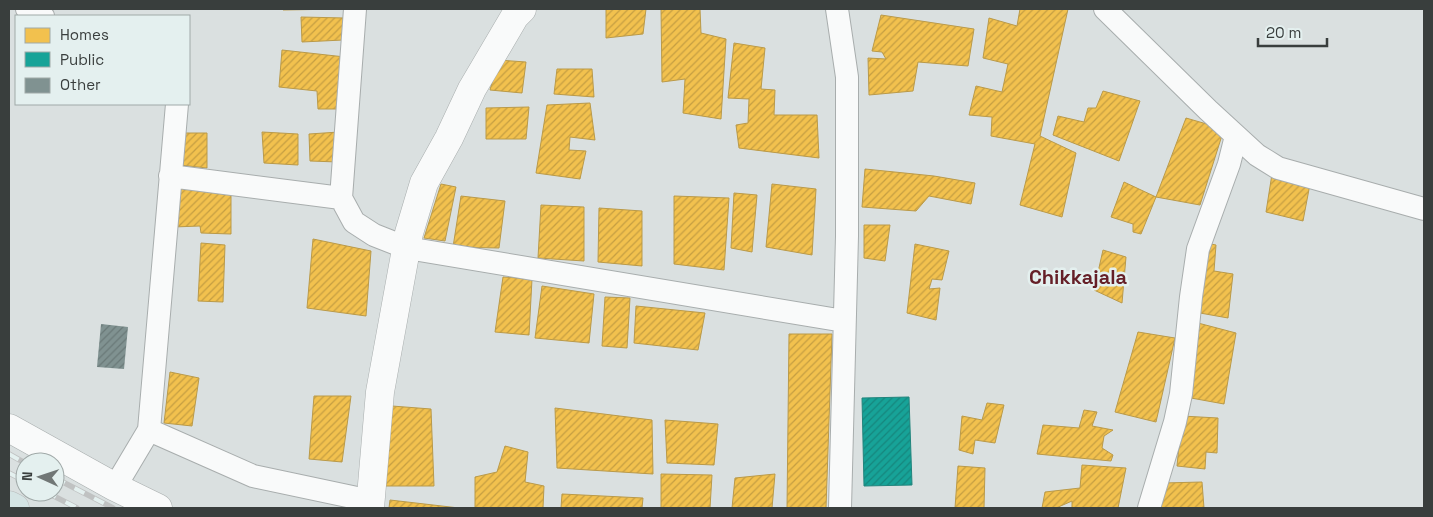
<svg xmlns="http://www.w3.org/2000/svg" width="1433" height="517" font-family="'Space Grotesk',sans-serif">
<defs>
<pattern id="homes-hatch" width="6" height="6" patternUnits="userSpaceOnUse" patternTransform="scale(1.25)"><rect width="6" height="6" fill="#f2c14e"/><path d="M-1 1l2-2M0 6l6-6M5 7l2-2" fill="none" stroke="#c59e42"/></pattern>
<pattern id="public-hatch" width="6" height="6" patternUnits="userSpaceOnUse" patternTransform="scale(1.25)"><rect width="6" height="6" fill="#17a398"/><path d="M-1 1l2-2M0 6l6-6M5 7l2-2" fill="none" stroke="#16867d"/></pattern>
<pattern id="building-hatch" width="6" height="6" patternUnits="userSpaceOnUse" patternTransform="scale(1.25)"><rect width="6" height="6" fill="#809291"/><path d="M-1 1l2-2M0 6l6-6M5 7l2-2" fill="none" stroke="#6a7978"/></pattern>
</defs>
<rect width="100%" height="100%" fill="#dae0e0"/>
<path fill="url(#homes-hatch)" stroke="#ba9a49" d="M 283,9 L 342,9 L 283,10 Z
M 606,9 L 646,9 L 643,34 L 606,38 Z
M 661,9 L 700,9 L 701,33 L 726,39 L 721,119 L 683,113 L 685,79 L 662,82 Z
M 1020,9 L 1068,9 L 1040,136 L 1076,153 L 1062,217 L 1020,205 L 1035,144 L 991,136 L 992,117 L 969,115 L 976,86 L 1002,92 L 1008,64 L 983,58 L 989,18 L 1017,26 Z
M 881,15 L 974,29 L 968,66 L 918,62 L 913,91 L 869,95 L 868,58 L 886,59 L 882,52 L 872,51 Z
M 301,17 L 345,18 L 343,40 L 302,42 Z
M 734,43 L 765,48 L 761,89 L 775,90 L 774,115 L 817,115 L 819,158 L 739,148 L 736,125 L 748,123 L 749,99 L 728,98 Z
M 282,50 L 345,57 L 341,109 L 318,109 L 317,91 L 279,87 Z
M 498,60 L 526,62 L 522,93 L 490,90 Z
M 557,69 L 592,69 L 594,97 L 554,94 Z
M 1103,91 L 1140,101 L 1119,161 L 1053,135 L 1058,116 L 1084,122 L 1088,108 L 1096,108 Z
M 590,103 L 595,140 L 570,137 L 569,150 L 586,151 L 580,179 L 536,173 L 547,105 Z
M 529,107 L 526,139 L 486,139 L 486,108 Z
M 1186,118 L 1224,129 L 1200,205 L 1156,197 Z
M 262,132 L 298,134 L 298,165 L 264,163 Z
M 339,132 L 338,162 L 310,161 L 309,134 Z
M 181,133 L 207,133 L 207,168 L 180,165 Z
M 865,169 L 934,176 L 975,183 L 971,204 L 929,196 L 916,211 L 862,207 Z
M 1272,174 L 1310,184 L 1303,221 L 1266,212 Z
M 1124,182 L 1156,197 L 1141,234 L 1133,232 L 1133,224 L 1111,217 Z
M 441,184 L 456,187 L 445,241 L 424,238 Z
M 772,184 L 816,189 L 812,255 L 766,247 Z
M 177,186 L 231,191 L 231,234 L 201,233 L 200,226 L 173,227 Z
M 734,193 L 757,195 L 752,252 L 731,248 Z
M 461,196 L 505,201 L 499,248 L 453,247 Z
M 674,196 L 729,198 L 724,270 L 674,264 Z
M 541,205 L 584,207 L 584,261 L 538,258 Z
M 599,208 L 642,211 L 642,266 L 598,262 Z
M 864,225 L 890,225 L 885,261 L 864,258 Z
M 313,239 L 371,251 L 366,316 L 307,308 Z
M 201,243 L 225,245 L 223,302 L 198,301 Z
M 1206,243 L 1216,245 L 1214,271 L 1233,274 L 1228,318 L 1200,313 Z
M 915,244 L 949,251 L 942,280 L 932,279 L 929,289 L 940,288 L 936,320 L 907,313 Z
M 1103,250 L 1126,257 L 1122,303 L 1094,290 Z
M 503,277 L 532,279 L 529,335 L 495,332 Z
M 542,286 L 594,294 L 589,343 L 535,338 Z
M 605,297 L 630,298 L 627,348 L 602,346 Z
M 636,306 L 705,313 L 698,350 L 634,343 Z
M 1198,323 L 1236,333 L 1224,404 L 1191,398 Z
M 1138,332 L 1175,338 L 1156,422 L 1115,412 Z
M 789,334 L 832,334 L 826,508 L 787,508 Z
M 170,372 L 199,378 L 192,426 L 164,423 Z
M 314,396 L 351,396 L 342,462 L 309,459 Z
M 987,403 L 1004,405 L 995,443 L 975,440 L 973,454 L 959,450 L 962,416 L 982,420 Z
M 392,406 L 431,409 L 434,486 L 385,486 Z
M 555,408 L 652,420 L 653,474 L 557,468 Z
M 1084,410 L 1097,412 L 1092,426 L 1113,430 L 1104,436 L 1102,448 L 1113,455 L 1111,461 L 1037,454 L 1043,425 L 1079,428 Z
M 1182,416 L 1218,418 L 1217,453 L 1206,452 L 1205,469 L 1177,466 Z
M 665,420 L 718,424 L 714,465 L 667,463 Z
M 505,446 L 528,452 L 525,482 L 544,486 L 543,508 L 475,508 L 475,477 L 497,472 Z
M 1082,465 L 1126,468 L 1118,508 L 1072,508 L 1072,501 L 1056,508 L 1042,508 L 1045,492 L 1080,488 Z
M 958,466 L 985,468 L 984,508 L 955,508 Z
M 661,474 L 712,475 L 710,508 L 661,508 Z
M 775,474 L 772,508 L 732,508 L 735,478 Z
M 1202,482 L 1204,508 L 1160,508 L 1163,483 Z
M 562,494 L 643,498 L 642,508 L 561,508 Z
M 390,500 L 459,508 L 389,508 Z"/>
<path fill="url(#public-hatch)" stroke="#21857d" d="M 909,397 L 912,485 L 864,486 L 862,398 Z"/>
<path fill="url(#building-hatch)" d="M 101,324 L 128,327 L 124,369 L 97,367 Z"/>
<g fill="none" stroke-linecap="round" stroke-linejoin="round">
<g stroke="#a8adad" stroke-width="24">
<path id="minor" d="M 27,9 L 43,16
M 355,9 L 341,198 L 354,222 L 374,235 L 407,248 L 844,321
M 837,9 L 847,77 L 847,236 L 840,508
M 1105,9 L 1208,110 L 1257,155 L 1278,168 L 1424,209
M 170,176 L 341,198
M 149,430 L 253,476 L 371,501
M 115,487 L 149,430 L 177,104
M 1149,508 L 1175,422 L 1181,394 L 1191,297 L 1198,249 L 1229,164 L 1236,136"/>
</g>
<g stroke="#a8adad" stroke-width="29">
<path id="tertiary" d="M 9,428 L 115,487 L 158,508
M 370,508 L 380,392 L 409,233 L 424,183 L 449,138 L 472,89 L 515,16 L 522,9"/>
</g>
<g stroke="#b8bbbb" stroke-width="29">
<path id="trunk" d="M 9,505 L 15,508"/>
</g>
<use href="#minor" stroke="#f9fafa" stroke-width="22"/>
<use href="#tertiary" stroke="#f9fafa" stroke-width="28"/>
<use href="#trunk" stroke="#d5e4e4" stroke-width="28"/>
<g stroke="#c0c2c2" stroke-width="5.5">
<path id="rail" d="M 9,454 L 25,463
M 9,473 L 25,481
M 55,478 L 113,508
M 46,492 L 77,508"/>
</g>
<use href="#rail" stroke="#e4f0ef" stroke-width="4" stroke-dasharray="11" stroke-linecap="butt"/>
</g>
<g text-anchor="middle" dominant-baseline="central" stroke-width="5" stroke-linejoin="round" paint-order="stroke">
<g font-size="20" font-weight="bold" fill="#651f27" stroke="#e4f0ef">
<text x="1078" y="277">Chikkajala</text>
</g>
</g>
<rect width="1433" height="517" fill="none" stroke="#393e3d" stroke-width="20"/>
<rect x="15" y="15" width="175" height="90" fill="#e4f0ef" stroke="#a0a9a8"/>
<rect x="25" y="28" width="25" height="15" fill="#f2c14e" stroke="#a0a9a8"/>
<text x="60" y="40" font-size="15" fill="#393e3d">Homes</text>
<rect x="25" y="52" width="25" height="15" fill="#17a398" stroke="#a0a9a8"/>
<text x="60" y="65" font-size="15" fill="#393e3d">Public</text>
<rect x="25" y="78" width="25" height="15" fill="#809291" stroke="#a0a9a8"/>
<text x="60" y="90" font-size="15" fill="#393e3d">Other</text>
<g transform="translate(40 477) rotate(273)"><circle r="24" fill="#e4f0ef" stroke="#a0a9a8"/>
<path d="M0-4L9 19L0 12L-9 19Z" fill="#717776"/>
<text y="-8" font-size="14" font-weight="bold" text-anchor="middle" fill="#393e3d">N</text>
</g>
<path d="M1258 38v8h69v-8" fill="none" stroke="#393e3d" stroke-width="2.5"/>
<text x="1266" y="38" font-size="15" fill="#393e3d" stroke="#e4f0ef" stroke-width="4" paint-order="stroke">20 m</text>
</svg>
